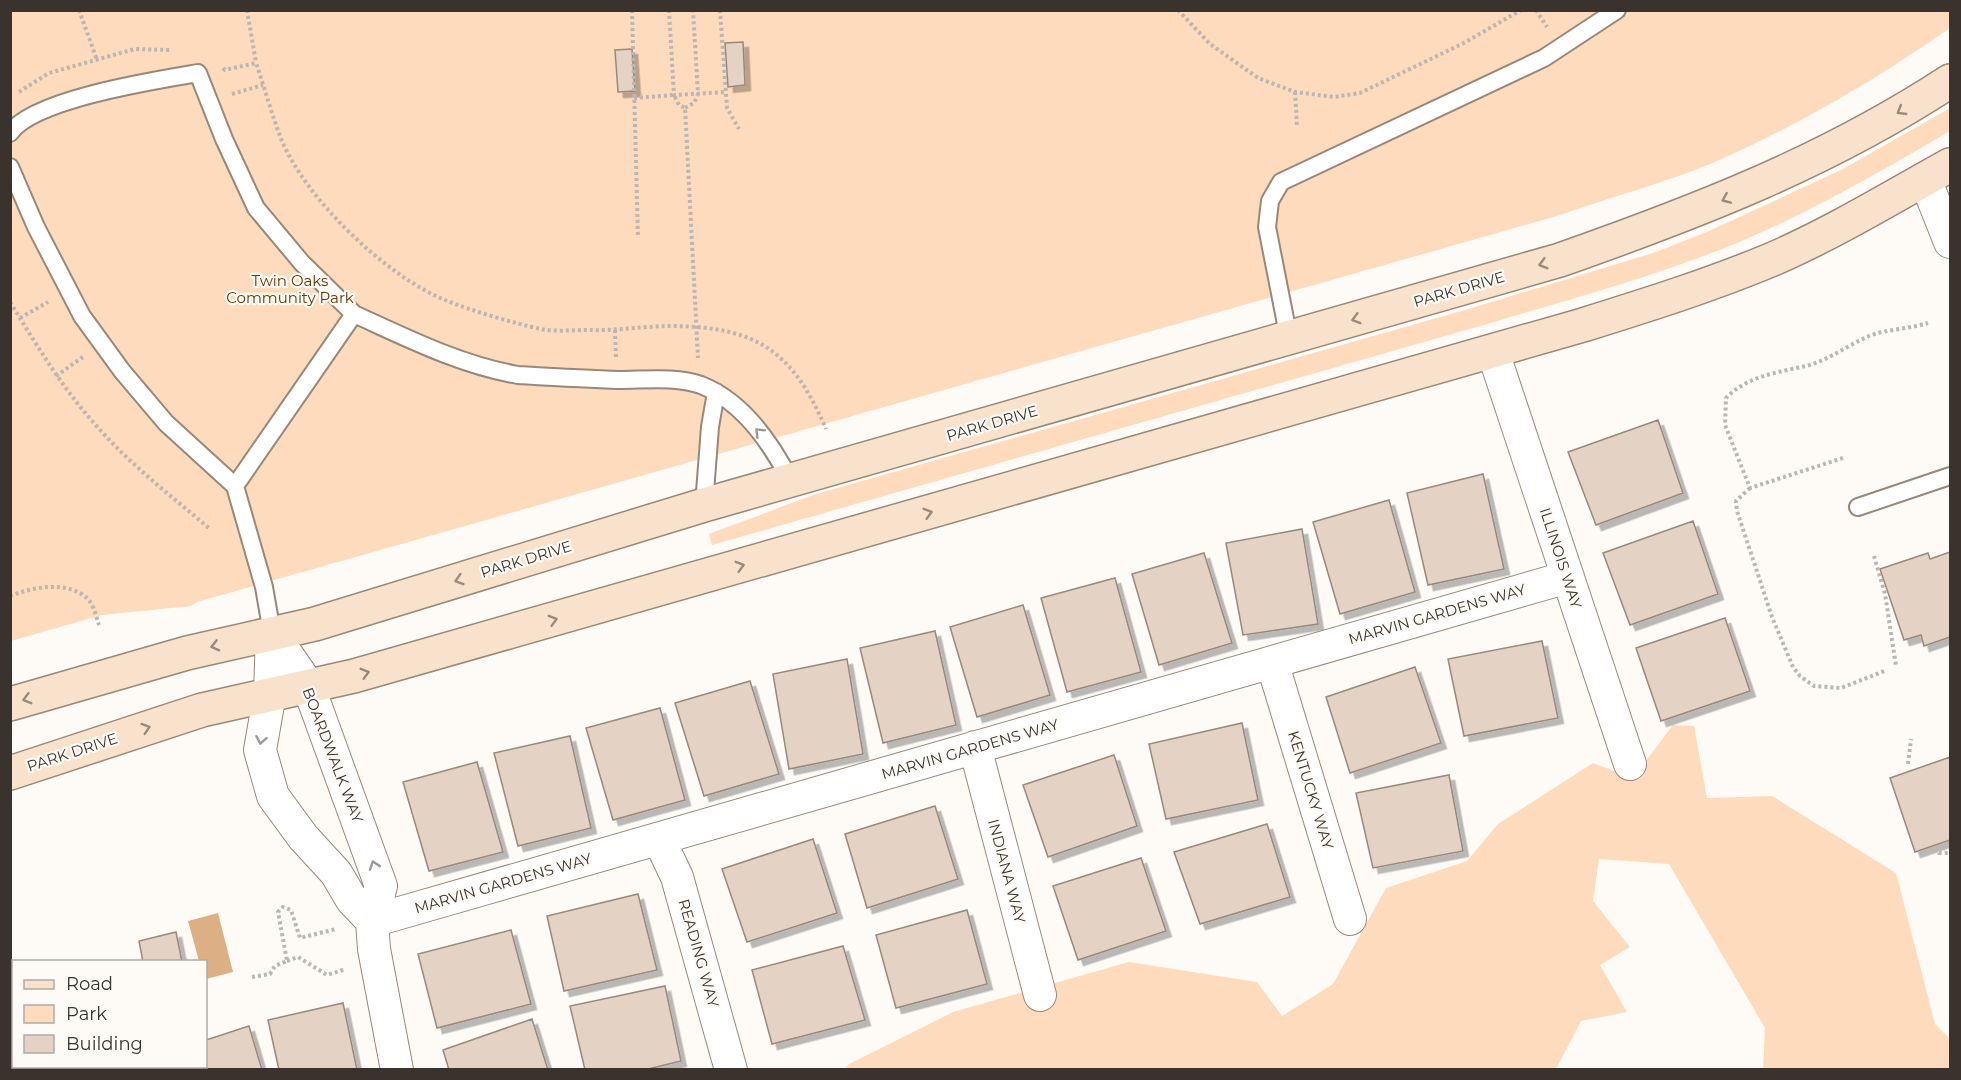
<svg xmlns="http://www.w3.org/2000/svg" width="1961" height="1080" font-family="Montserrat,sans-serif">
<defs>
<filter id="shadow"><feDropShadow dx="5.5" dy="5.5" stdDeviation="0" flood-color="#0004"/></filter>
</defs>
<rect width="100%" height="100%" fill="#fefbf7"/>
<path fill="#fedbbc" d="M 11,11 L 1950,11 L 1950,28 C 1877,79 1799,125 1717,161 C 1666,183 1610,197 1557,216 L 197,602 L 191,606 L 102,615 L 11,641 Z
M 1950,108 L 1950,131 C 1882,171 1811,212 1737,243 C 1656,276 1571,299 1487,324 L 712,545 L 709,534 L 813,495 L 1472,308 L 1656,252 L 1709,231 L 1843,169 Z
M 1673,725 L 1694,726 L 1707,798 L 1772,796 L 1896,873 L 1935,1024 L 1950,1039 L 1950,1069 L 1763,1069 L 1765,1028 L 1669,864 L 1599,859 L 1593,901 L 1630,947 L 1600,965 L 1627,1012 L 1581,1021 L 1556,1069 L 843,1070 L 849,1064 L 953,1012 L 1129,962 L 1257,982 L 1282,1016 L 1333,984 L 1386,888 L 1467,861 L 1498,824 L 1593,763 L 1633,778 Z"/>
<path fill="#ddaf84" d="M 218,913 L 233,972 L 206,979 L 206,962 L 199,961 L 188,921 Z"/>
<path fill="#e4d3c4" stroke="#99897b" stroke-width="1.5" filter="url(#shadow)" d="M 743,42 L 745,85 L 728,87 L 725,43 Z
M 632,49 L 635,91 L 618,92 L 615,50 Z
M 1658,420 L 1683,493 L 1596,525 L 1568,452 Z
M 1483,474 L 1504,569 L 1428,585 L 1407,493 Z
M 1389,500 L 1415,592 L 1340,614 L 1313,522 Z
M 1693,521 L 1718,594 L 1630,625 L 1603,553 Z
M 1302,529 L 1318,624 L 1243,635 L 1226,543 Z
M 1950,552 L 1950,637 L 1924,646 L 1921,635 L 1904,640 L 1880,569 L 1928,553 L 1930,559 Z
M 1204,553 L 1232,643 L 1159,665 L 1132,574 Z
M 1115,578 L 1141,672 L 1067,692 L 1041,598 Z
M 1023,605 L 1050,695 L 977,717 L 950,627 Z
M 1725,618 L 1750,691 L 1661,721 L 1636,648 Z
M 935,631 L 956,725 L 883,743 L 860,648 Z
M 1542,641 L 1558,718 L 1464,736 L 1448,659 Z
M 847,659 L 863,754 L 789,769 L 773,674 Z
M 1415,667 L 1441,743 L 1350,773 L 1326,697 Z
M 750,681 L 779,774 L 704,796 L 675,703 Z
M 660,708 L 685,800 L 613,820 L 586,728 Z
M 1242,723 L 1258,800 L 1166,819 L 1149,744 Z
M 570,736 L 591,828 L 518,846 L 494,753 Z
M 1114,755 L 1137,826 L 1048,857 L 1023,785 Z
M 1950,757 L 1950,840 L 1915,852 L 1890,778 Z
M 477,762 L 503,852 L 429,871 L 403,782 Z
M 1449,775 L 1463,851 L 1373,868 L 1356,793 Z
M 935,806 L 958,879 L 867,908 L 845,834 Z
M 1267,824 L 1290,897 L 1200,924 L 1174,852 Z
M 813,839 L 837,913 L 747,942 L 722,869 Z
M 1141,858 L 1166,931 L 1078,960 L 1053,886 Z
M 638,894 L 657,970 L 564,991 L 547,916 Z
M 967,910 L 987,984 L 896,1008 L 876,935 Z
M 511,930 L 531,1004 L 437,1028 L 418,954 Z
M 176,932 L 182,962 L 143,962 L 139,941 Z
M 843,946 L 865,1020 L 772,1044 L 752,970 Z
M 665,986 L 681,1061 L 644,1070 L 585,1070 L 570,1006 Z
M 343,1003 L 357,1070 L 279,1070 L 268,1020 Z
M 532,1019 L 548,1070 L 449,1070 L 443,1050 Z
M 249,1026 L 262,1070 L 182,1070 L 182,1066 L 206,1066 L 206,1040 Z"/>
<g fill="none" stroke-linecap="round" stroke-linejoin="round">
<g stroke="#98887a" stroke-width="20">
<path id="lane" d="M 10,133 C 33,99 157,80 198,73 L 224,139 L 256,208 L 302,263 L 354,314 L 235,486
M 10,167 L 36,227 L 82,316 L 122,371 L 166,423 L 235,486 L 264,587 L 272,633
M 354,314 C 407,338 460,365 518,375 C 552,377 585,379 619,380 C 645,380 676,376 701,385 C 742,401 771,443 790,480
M 1289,339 L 1267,227 L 1270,201 L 1281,182 L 1544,58 L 1617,10
M 704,505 L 710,427 L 716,392
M 1858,507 L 1950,476"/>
</g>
<g stroke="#98887a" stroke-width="34">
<path id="street" d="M 1925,179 L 1950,242
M 1493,352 L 1630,764
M 1272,662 L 1350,919
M 975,747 L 1040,995
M 659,839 L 677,877 L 731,1070
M 372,921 L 1568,577
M 372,921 L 352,900 L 336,873 L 303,837 L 273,796 L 260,750 L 270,693 L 272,633 L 308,685 L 381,886 L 372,921 L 374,949 L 397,1070"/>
</g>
<g stroke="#98887a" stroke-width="36">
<path id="secondary" d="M 10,704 L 187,653 L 315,624 L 704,505 L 1560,260 C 1699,211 1826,162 1950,81
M 10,773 L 202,710 L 354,676 L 1583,325 C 1647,305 1711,285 1773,259 C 1835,232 1892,197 1950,165"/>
</g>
<path stroke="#bbb6b2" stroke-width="4" stroke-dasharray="3 3" stroke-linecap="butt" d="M 79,10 L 97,60
M 247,10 L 256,63
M 632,10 L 638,238
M 669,10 L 674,95 L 726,92
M 720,10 L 727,108 L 739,129
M 1178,10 L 1210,44 L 1258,78 L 1295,92 L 1334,97 L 1360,93 L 1464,43 L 1521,10
M 1536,10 L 1547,27
M 223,68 L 225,70 L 256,63 C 265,89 272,116 282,141 C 307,200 386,276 445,300 C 472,311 513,323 541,329 C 555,332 572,330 587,330 C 616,331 644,326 673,326 C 758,327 793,352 826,429
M 19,92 L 49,73 L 135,49 L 170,50
M 1295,92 L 1297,126
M 232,94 L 263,85
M 634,98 L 674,95 L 679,105 L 685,108 L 698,358
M 685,108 L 694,103 L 698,94 L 693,10
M 10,302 C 36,344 61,386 94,423 C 128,463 170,495 210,529
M 20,318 L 48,302
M 615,330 L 616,357
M 56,376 L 83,357
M 1843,458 L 1750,488 L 1725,425 L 1726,398 C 1747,376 1779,372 1806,366 C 1829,360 1848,345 1869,336 C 1887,329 1909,329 1928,323
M 1750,488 L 1736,501 L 1737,511 L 1772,617 L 1793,667 L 1800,676 L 1814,686 L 1841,688 L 1887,670
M 1874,556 L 1885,594 L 1896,666
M 10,596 C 33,587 68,580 88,599 C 94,606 96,616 99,625
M 1908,764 L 1911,739
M 1937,847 L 1939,853 L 1950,853
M 287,961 L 298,957 L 327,975 L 346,969
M 252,977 L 270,974 L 275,966 L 287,961 L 278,912 L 283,907 L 291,910 L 300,938 L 336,929"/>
<use href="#lane" stroke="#fff" stroke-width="16"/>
<use href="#street" stroke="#fff" stroke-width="32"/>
<use href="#secondary" stroke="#f9e2cb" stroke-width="33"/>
</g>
<defs><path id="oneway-chevron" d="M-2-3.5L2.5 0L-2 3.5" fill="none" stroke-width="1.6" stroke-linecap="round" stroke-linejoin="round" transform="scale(1.5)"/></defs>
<g stroke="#9a8a7c">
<use href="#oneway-chevron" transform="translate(1901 111) rotate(149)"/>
<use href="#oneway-chevron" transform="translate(1726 199) rotate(157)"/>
<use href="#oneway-chevron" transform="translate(1543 264) rotate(164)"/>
<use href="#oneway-chevron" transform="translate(1356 319) rotate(164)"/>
<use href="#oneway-chevron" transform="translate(928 513) rotate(-16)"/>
<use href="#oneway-chevron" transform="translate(740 566) rotate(-16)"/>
<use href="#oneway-chevron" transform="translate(459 580) rotate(163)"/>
<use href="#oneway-chevron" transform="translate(553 620) rotate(-16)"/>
<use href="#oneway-chevron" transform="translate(215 646) rotate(166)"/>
<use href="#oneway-chevron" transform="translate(365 673) rotate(-16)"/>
<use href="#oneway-chevron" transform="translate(27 699) rotate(164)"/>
<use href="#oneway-chevron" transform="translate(146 728) rotate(-18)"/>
</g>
<g stroke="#9c9996">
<use href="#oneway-chevron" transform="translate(759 432) rotate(-135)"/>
<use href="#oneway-chevron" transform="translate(261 740) rotate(100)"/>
<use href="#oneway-chevron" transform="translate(374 865) rotate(-109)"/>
</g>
<g text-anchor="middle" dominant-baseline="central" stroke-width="4.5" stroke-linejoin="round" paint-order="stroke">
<g font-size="15" fill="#633800" stroke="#fefbf7">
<text x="290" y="280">Twin Oaks<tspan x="290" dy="17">Community Park</tspan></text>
</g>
<g font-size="15" fill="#3a332d" stroke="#fefbf7">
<text transform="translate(1459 289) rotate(-16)">PARK DRIVE</text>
<text transform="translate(992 423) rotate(-16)">PARK DRIVE</text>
<text transform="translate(1561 558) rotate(72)">ILLINOIS WAY</text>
<text transform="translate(526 559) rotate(-17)">PARK DRIVE</text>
<text transform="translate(1437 614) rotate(-16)">MARVIN GARDENS WAY</text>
<text transform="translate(970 749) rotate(-16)">MARVIN GARDENS WAY</text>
<text transform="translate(72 752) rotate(-18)">PARK DRIVE</text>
<text transform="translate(333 755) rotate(69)">BOARDWALK WAY</text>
<text transform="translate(1311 790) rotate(73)">KENTUCKY WAY</text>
<text transform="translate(1007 871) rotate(75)">INDIANA WAY</text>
<text transform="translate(503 883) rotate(-16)">MARVIN GARDENS WAY</text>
<text transform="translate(699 953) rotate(74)">READING WAY</text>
</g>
</g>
<rect width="1961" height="1080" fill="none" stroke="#3a332d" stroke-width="24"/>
<rect x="12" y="960" width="195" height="108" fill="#fefbf7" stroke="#b0aba6" stroke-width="1.5"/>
<rect x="24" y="980" width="30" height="9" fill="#f9e2cb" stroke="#b0aba6" stroke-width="1.5"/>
<text x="66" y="990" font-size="18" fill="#3a332d">Road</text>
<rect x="24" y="1005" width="30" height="18" fill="#fedbbc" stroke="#b0aba6" stroke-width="1.5"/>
<text x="66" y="1020" font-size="18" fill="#3a332d">Park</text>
<rect x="24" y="1035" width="30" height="18" fill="#e4d3c4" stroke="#b0aba6" stroke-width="1.5"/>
<text x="66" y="1050" font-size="18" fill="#3a332d">Building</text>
</svg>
